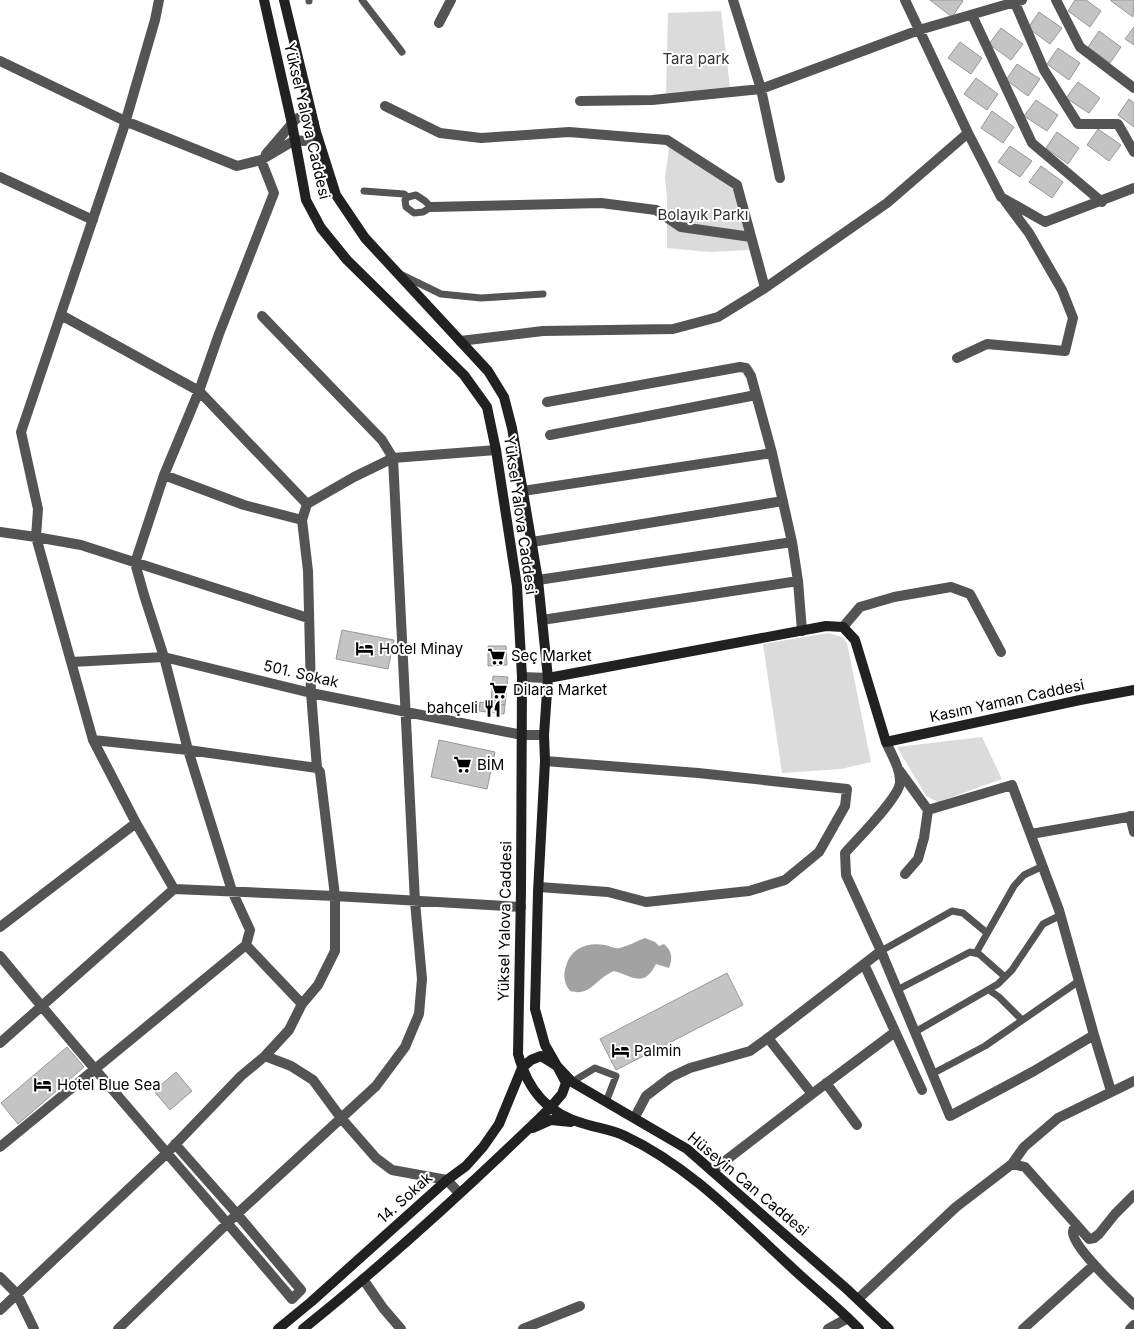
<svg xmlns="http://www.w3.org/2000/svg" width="1134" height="1329" font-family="Inter,sans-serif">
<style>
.green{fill:#dbdbdb}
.water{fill:#a2a2a2}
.building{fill:#c4c4c4;stroke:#989898}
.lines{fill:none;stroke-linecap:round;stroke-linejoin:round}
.lane{stroke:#545454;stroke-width:7}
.street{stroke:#545454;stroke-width:10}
.secondary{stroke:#212121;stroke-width:10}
.labels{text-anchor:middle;stroke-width:4;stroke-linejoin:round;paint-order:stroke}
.park-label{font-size:15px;fill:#323232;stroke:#fff}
.street-label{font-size:15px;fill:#000;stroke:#fff}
.poi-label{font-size:15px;fill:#000;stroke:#fff;text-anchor:start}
</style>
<rect width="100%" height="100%" fill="#fff"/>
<path class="green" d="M721,11L730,88L666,94L668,13Z
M669,147L734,188L749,250L710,252L667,248V198L665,178Z
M828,633L842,637L847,643L871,762L841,769L782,773L763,644Z
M982,737L1002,779L938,802L926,796L897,747Z"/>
<path class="water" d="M645,938L655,942L659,946L664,944C672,951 673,958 669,968L656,964C644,988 634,977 614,971C596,978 591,997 570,991C564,983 563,976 566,966C571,948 587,942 605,945C610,946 614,949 620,948C628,946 637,941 645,938Z"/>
<path class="building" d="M930,0H962L963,1L952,17Z
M1075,0H1086L1101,11L1090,27L1068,11Z
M1111,0H1134L1133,17L1111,1Z
M1039,12L1062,28L1050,44L1028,28Z
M1134,27V45L1125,39Z
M1001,28L1023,44L1011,60L989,44Z
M1099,31L1121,47L1110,63L1088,47Z
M960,42L982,58L971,74L948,58Z
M1058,48L1080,63L1069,80L1047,64Z
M1017,64L1040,79L1028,96L1006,80Z
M976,78L998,94L987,110L964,94Z
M1078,82L1100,98L1089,113L1066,98Z
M1129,99L1134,103V127L1118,115Z
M1036,100L1058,115L1047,131L1024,116Z
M992,111L1014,127L1003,143L981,128Z
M1098,129L1121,145L1109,161L1087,145Z
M1057,132L1079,148L1068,164L1046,148Z
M1010,146L1032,161L1020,177L998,162Z
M1041,166L1063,182L1052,198L1029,182Z
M342,630L394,640L388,669L336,659Z
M488,646H506L507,665L488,666Z
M493,676L508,677L505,705L491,703Z
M480,702L505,705L504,714L479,711Z
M439,740L495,752L487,789L431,777Z
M727,973L743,1005L616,1070L600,1039Z
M67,1047L84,1067L18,1124L1,1103Z
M176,1072L192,1091L170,1110L154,1091Z"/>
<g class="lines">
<path class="lane" d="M309,0V1
M362,0L402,52
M364,191L404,194L408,197L416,195L425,201L431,207L423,212L414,213L406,207L405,200L408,197
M400,274L441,294L481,298L543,294
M881,951L952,911L963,913L987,933
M976,953L1014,886L1024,875L1043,866
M897,990L970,952L979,954L1005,977
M989,990L999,997L1022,1020
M915,1032L998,984L1012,970L1043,924L1061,915
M932,1074L985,1046L1079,981
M572,1082L595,1068L616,1076L606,1102"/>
<path class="street" d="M159,0L155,20L123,130L21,432L38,509L36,537L93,740L136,823L174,889
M733,0L761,89L780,178
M905,0L968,133L1001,197L1045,222L1134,188
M1056,0L1080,47L1134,88
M1015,3L1044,70L1078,124H1118L1134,152
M972,15L1032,143L1102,202
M439,23L451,0
M0,61L125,121L237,166L261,160L295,140L304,141L310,140L316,132
M580,101L652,100L761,89L919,30L1022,0
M385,106L440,133L481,138L569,132L667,140L737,185L765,288
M266,154L296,119C304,114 307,118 314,123
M0,177L93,220
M431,207L601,203L656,210L681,227L751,237
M61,315L199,391L307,504
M460,341L543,331L673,329L718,317L765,288L887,203L968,133
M957,358L987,344L1065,351L1073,318L1062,290L1029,233L1005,201
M547,402L740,367L746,368L751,376L772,453L792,542L798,581L802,631
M550,435L756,395
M496,450L393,458L354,477L307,504L302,520L308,571L311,693L317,768L320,772L335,896L521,907
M164,475L244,505L302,520
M523,491L772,453
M0,532L36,537L81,545L308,618
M532,542L783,501
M538,580L792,542
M542,620L798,581
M843,627L860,607L894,597L951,587L970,594L1001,652
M72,662L164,657L311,693L522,735H544
M522,677L548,678
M93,740L188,750L317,768
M886,742C891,754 901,769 900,783C898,799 857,839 845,853L846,875L881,951L950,1116L1034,1071L1094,1035
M899,770L928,810L1012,785L1059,910L1094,1035L1111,1091
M1130,816L1134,832
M1031,834L1134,816
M905,874L918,859L924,838L928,810
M539,887L608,892L646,902L749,891L785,880L819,852L845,806L847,789L698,773L545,761
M0,927L136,823
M246,945L302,1004
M0,956C95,1072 195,1184 292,1299L301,1290L237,1214L175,1144
M864,964L922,1090
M0,1043L174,889L335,896V951L318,985L302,1004L289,1030L265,1056L241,1076L167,1153L0,1310
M265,1056L291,1066L313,1080L341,1118L376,1158L392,1170L447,1180L459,1193
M826,1083L857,1125
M812,1094L895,1032
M635,1117L646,1096L671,1077L690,1068L750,1051L772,1035L881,951
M0,1147L246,945L250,930L232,891L188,750L164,657L144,595L135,563L164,475L199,391L219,334L274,193L261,160
M1012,1164L1024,1147L1058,1118L1134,1081
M712,1171L812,1094L768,1038
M1076,1224C1075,1226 1073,1230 1073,1232C1072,1247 1122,1293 1134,1305
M0,1277L17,1294L34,1329
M363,1279L383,1308L401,1329
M858,1299L956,1207L1012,1164L1025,1167L1089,1239L1094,1238L1099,1234L1115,1214L1134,1195
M118,1329L237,1214L376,1086L405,1047L419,1014L422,979L415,902L393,458L382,440L262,316
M523,1329L580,1306
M828,1329L848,1318
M1023,1329L1094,1265
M1130,1329L1134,1325"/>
<path class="secondary" d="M264,0L292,124L306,200L321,228L347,260L464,375L487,407L496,450L517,586L522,677L521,891L518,1054C528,1091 548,1114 585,1124C598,1128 613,1130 625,1136C689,1166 738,1218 789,1265C812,1287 837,1306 859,1329
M284,0L316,132L336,195L365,238L488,371L504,397L512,428L538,580L548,678L544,735L545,761L538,892L535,1009L545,1045L557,1066L572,1082L687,1149L849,1291L889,1329
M548,678L826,626L843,627L855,640L886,742L1080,700L1134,690
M533,1128L551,1120L571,1122
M278,1329L311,1302L447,1180L466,1166L483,1147L499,1124L522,1068L531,1060L541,1056L557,1066L566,1083L562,1094L550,1108C471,1185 389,1260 303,1329"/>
</g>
<defs>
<symbol id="hotel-bare" viewBox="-9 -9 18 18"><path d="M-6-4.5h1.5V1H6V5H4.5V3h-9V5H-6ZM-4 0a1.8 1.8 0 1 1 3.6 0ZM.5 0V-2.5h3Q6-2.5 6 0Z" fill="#000" stroke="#fff" stroke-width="2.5" paint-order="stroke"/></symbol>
<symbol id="supermarket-bare" viewBox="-9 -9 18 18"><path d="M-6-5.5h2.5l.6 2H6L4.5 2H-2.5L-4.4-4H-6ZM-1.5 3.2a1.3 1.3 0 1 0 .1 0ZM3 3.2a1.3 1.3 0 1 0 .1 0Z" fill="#000" stroke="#fff" stroke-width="2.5" paint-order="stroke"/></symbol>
<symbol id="restaurant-bare" viewBox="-9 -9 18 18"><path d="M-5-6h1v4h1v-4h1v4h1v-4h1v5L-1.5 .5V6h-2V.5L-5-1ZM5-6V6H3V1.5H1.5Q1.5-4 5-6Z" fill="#000" stroke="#fff" stroke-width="2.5" paint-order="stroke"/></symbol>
</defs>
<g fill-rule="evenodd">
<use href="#hotel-bare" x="352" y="636" width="25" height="25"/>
<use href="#supermarket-bare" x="484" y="644" width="25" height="25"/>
<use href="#supermarket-bare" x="486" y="678" width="25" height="25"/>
<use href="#restaurant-bare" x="480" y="696" width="25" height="25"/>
<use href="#supermarket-bare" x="450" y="752" width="25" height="25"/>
<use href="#hotel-bare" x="608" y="1038" width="25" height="25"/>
<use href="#hotel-bare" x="30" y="1072" width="25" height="25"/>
</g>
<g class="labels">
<g class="park-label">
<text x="696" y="64">Tara park</text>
<text x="703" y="220">Bolayık Parkı</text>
</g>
<g class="street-label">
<text transform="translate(307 121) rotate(77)" y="5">Yüksel Yalova Caddesi</text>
<text transform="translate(520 515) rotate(82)" y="5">Yüksel Yalova Caddesi</text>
<text transform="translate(301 674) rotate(13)" y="5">501. Sokak</text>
<text transform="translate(1007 701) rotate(-12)" y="5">Kasım Yaman Caddesi</text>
<text transform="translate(505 921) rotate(-89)" y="5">Yüksel Yalova Caddesi</text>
<text transform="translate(748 1184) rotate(40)" y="5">Hüseyin Can Caddesi</text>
<text transform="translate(405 1198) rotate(-42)" y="5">14. Sokak</text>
</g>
<g class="poi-label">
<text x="379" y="654">Hotel Minay</text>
<text x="511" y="661">Seç Market</text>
<text x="513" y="695">Dilara Market</text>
<text x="478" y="713" text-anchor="end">bahçeli</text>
<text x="477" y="770">BİM</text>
<text x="634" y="1056">Palmin</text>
<text x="57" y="1090">Hotel Blue Sea</text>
</g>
</g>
</svg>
